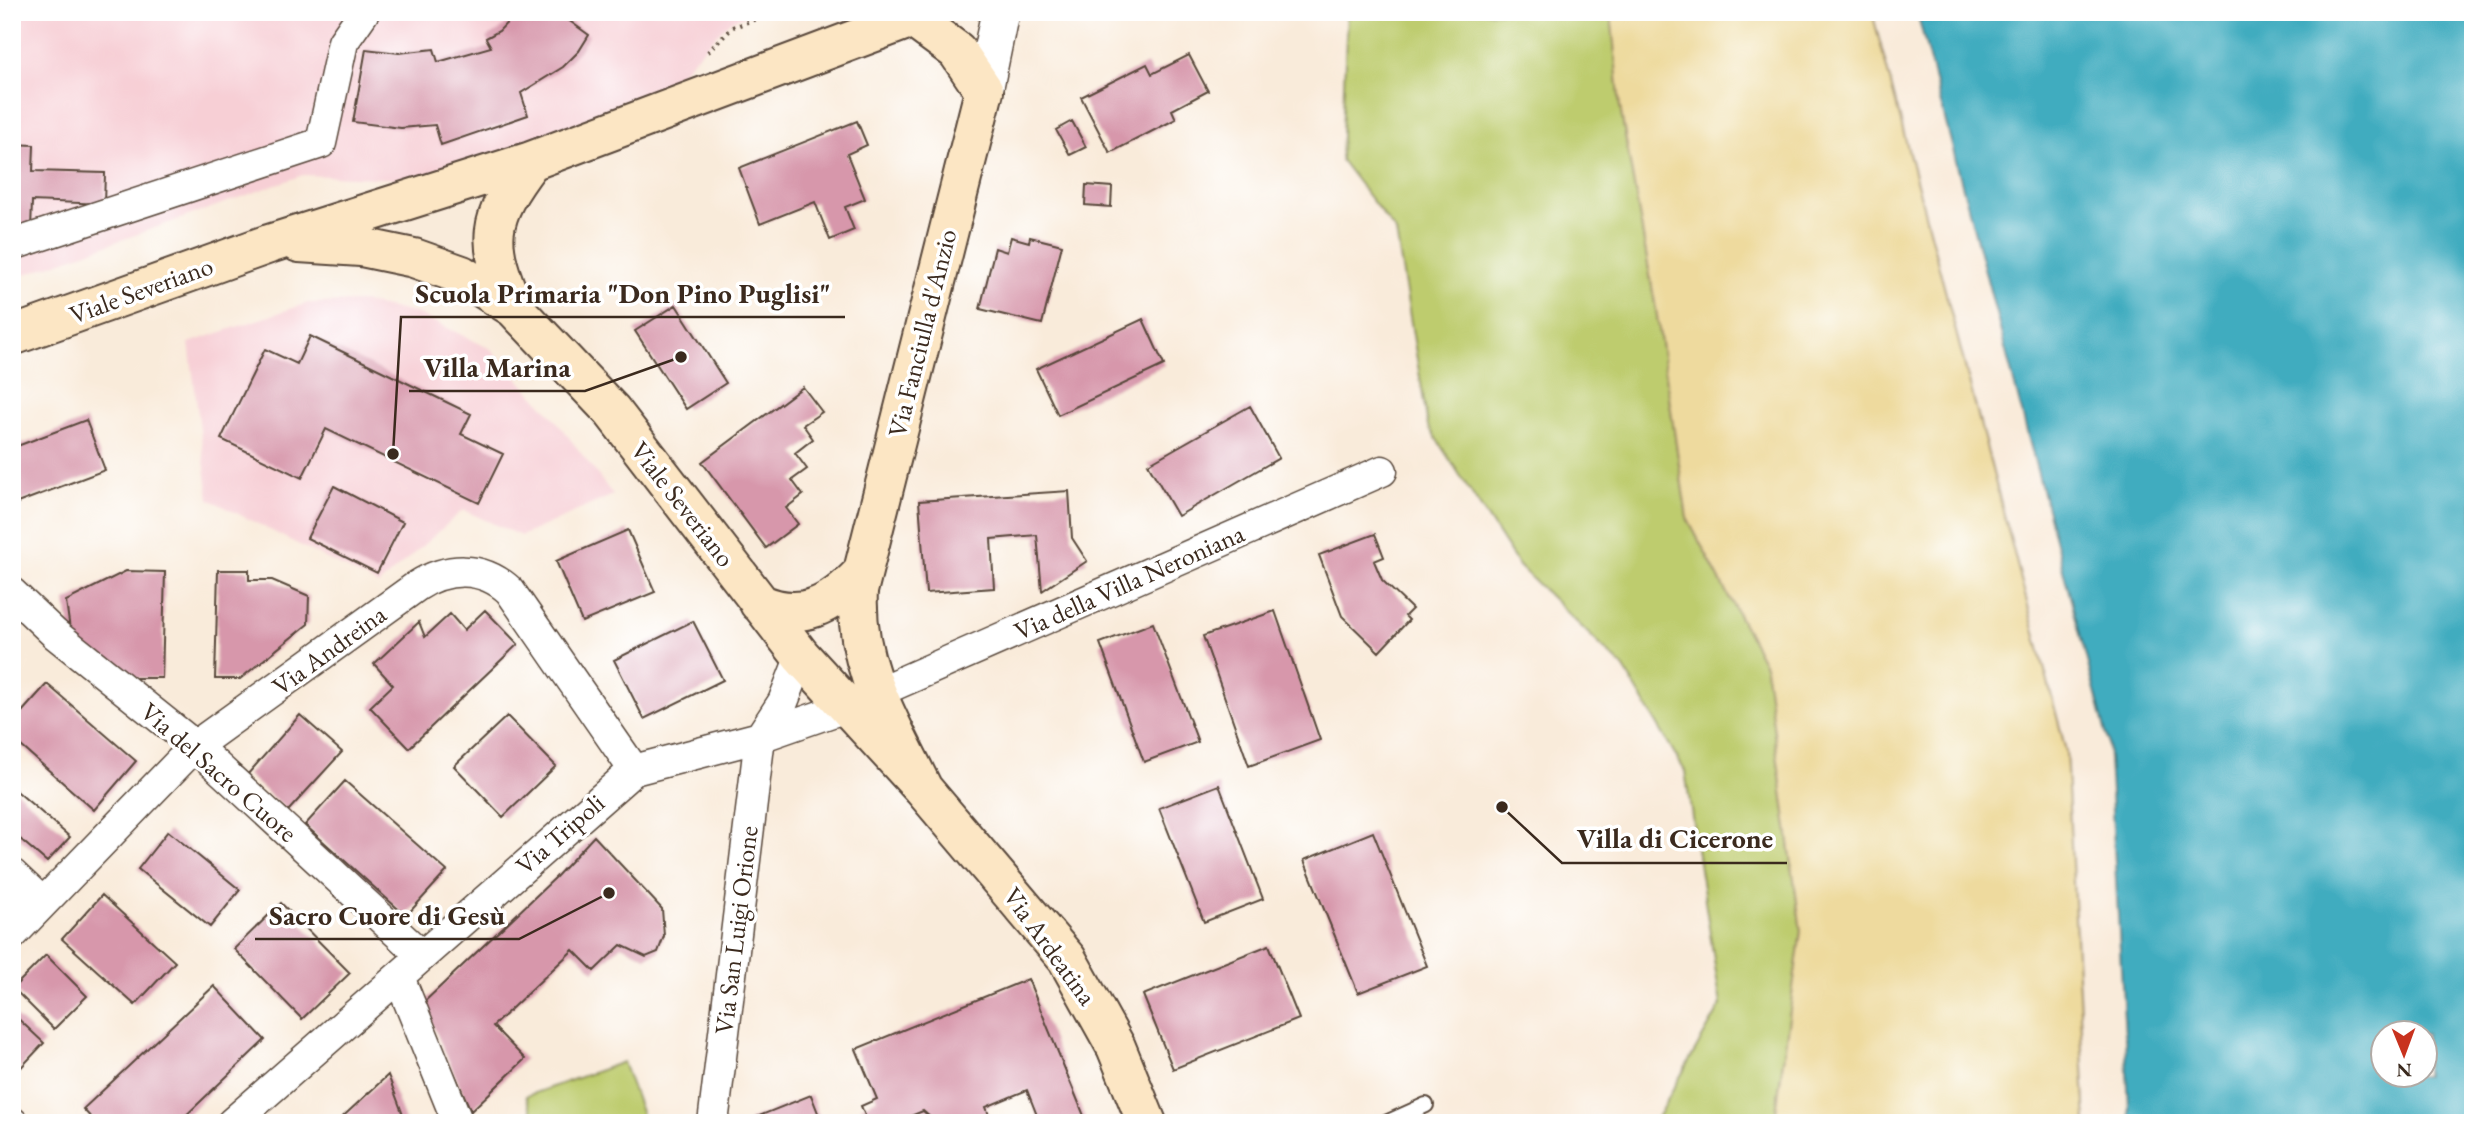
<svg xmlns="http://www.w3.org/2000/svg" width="2485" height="1135" font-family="'EB Garamond',serif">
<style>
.built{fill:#f7cfd5}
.green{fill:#becc6e;stroke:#7c7b46;stroke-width:2}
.sand{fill:#eeda9e;stroke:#94825e;stroke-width:2}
.water{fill:#41acbf;stroke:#3e6b6e;stroke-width:2;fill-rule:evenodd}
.building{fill:#d797ab}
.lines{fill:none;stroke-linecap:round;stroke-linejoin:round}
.service-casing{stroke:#58473a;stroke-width:18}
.minor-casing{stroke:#58473a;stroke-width:33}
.tertiary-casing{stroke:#58473a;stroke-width:40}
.secondary-casing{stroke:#58473a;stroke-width:42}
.path{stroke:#58473a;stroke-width:4.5;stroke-dasharray:2 5;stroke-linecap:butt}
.service{stroke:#fff;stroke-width:14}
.minor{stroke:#fff;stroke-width:30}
.tertiary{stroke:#fff;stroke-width:37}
.secondary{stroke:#fce6c4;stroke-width:38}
.labels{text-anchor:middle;stroke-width:7;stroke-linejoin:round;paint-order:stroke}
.street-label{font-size:26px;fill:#3b2a1e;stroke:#fff}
.leader{fill:none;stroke:#3b2a1e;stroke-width:2.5}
.callout-dot{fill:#3b2a1e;stroke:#fff;stroke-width:2.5}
.callout-label{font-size:28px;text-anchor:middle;font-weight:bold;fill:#3b2a1e;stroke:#fff;stroke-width:7;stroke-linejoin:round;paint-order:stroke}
</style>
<rect width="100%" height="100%" fill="#fff"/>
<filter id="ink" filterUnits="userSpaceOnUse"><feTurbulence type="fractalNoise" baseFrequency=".0143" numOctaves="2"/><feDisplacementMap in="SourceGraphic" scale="14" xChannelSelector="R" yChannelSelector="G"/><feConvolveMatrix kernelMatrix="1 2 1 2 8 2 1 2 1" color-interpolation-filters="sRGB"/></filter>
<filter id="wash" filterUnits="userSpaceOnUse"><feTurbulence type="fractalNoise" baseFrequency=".00686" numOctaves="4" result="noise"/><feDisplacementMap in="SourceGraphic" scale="28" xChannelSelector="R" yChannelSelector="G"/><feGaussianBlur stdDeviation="1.57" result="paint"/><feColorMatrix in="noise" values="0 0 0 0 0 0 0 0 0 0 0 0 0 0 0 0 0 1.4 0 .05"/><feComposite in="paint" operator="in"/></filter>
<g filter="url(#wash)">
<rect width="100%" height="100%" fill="#f9ebda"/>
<path class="built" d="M12,12H755L730,21L650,105L432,180L303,175L12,279Z
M363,302L418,314L491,349L551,414L613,495L521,536L463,510L378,585L209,499L189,343L308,303Z"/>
<path class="green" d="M1347,12H1611L1620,107L1656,309L1687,518L1765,665L1801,931L1775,1119L1768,1123H1654L1721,1005L1685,771L1624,668L1519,566L1428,426L1396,232L1341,160Z
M623,1062L645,1123H536L526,1096Z"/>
<path class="sand" d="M1611,12H1872L2066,751L2086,1123H1768L1775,1119L1801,931L1765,665L1687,518L1656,309L1620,107Z"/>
<path class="water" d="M1917,12H2473V1123H2130L2108,741ZM2384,1034H2426V1076H2384Z"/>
<g id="blocks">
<path class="building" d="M517,12H557L589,35L579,51L563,67L521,93L528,115L441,145L435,125L401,128L353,122L366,49L399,53L434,49L438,62L491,47L486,38L499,31Z
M1189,55L1208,91L1172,110L1176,119L1110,153L1081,97L1147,64L1152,74Z
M857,121L867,145L847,154L865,199L845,207L854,230L830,240L815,202L760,224L739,168Z
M1072,121L1086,147L1070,155L1056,130Z
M12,144L34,145L33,171L105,173L104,204L32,201L31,229H12Z
M1086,185L1112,187L1111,207L1085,205Z
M1011,237L1029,242L1030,237L1062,245L1042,324L980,309L995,248L1007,252Z
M676,305L726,383L686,409L635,331Z
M1143,319L1164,365L1058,415L1036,369Z
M310,336L471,414L461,434L503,454L479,503L326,429L302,478L221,439L265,349L297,364Z
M803,387L822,412L803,425L813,439L795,453L807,469L792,480L803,495L786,508L798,524L766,548L702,462Z
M1250,406L1279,458L1178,516L1148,464Z
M86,420L105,470L12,505V448Z
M334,486L403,522L377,573L307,538Z
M1069,491L1072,538L1087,561L1042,591L1037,535L991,539L994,588L926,593L919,501Z
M628,530L655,592L582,622L556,561Z
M1375,534L1384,557L1374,561L1382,580L1412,609L1405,616L1409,620L1379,652L1342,616L1319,555Z
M218,570H249V580H272L309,596L308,624L240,679H215Z
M126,571L165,572L162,678H129L71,637L66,601Z
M485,610L518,644L409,748L370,707L393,685L374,664L419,622L425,637L450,614L464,630Z
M1275,611L1320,740L1249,766L1203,636Z
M693,621L723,680L644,719L614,660Z
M1153,623L1198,742L1144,762L1100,643Z
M47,684L136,761L94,810L12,738V723Z
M300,715L342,752L288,811L247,775Z
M507,716L556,766L503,817L454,766Z
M345,781L447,871L406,916L305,825Z
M1219,785L1263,899L1204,922L1159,808Z
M12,787L70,837L47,862L12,832Z
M168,831L240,890L210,927L138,869Z
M1373,832L1427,966L1358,993L1304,860Z
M594,836L662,909L664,936L658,952L646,957L621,945L594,971L573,950L493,1026L525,1059L471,1111L423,1003L556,877Z
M102,895L175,962L135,1005L62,939Z
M281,903L350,973L302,1019L234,949Z
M1269,945L1299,1019L1173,1069L1143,995Z
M46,955L87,996L54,1029L13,988Z
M1028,979L1087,1123H1040L1027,1090L986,1107L992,1123L931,1118L923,1111L894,1123H868L861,1106L877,1099L856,1049Z
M214,986L265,1040L178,1123H96L83,1109Z
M12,1013L44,1043L12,1077Z
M388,1075L406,1123H336Z
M811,1095L822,1123H750L749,1120Z"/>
</g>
</g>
<g filter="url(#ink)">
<use href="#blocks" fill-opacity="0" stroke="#58473a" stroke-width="2"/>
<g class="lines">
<defs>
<path id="service" d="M1386,1123L1426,1105"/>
<path id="minor" d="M12,245L321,143L343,42L364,12
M12,593L55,634L195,746L421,955
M876,693L1382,471
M12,874L43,903
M12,935L195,746L417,586C447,567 482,565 510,591L634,770
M399,977L458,1123
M12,1122L13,1123
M232,1123L634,770L760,737L846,707
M713,1123L760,737L783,702L801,656"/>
<path id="tertiary" d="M984,91L1000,12"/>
<path id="secondary" d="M299,243L361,247L414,258L462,275L514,308L612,411L801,656L923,789L1067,959L1116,1047L1147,1123
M514,308C485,241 486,220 531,161
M12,336L269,244L531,161L912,18L957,51L984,91L858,591C854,666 891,723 923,789
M759,603C801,622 830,606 860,575"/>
</defs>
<use href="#service" class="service-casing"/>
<use href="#minor" class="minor-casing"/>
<use href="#tertiary" class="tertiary-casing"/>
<use href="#secondary" class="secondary-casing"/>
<path class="path" d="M708,52L733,27L775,12"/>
<use href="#service" class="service"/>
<use href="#minor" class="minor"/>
<use href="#tertiary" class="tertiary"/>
<use href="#secondary" class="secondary"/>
</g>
</g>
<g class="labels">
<g class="street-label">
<text transform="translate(141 290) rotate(-20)" y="9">Viale Severiano</text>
<text transform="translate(922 333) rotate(-76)" y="9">Via Fanciulla d'Anzio</text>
<text transform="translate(683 504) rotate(52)" y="9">Viale Severiano</text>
<text transform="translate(1129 582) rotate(-24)" y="9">Via della Villa Neroniana</text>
<text transform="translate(329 650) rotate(-36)" y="9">Via Andreina</text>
<text transform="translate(219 772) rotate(41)" y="9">Via del Sacro Cuore</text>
<text transform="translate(560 834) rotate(-41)" y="9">Via Tripoli</text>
<text transform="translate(736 930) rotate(-83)" y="9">Via San Luigi Orione</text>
<text transform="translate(1050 946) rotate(54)" y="9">Via Ardeatina</text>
</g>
</g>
<path class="leader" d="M393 454L401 317H845M681 357L585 391H409M1502 807L1562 863H1787M609 893L519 939H255"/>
<g class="callout-dot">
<circle cx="393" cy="454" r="7"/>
<circle cx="681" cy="357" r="7"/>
<circle cx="1502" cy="807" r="7"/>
<circle cx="609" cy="893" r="7"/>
</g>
<g class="callout-label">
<text x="623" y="303">Scuola Primaria "Don Pino Puglisi"</text>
<text x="497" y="377">Villa Marina</text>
<text x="1675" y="848">Villa di Cicerone</text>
<text x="387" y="925">Sacro Cuore di Gesù</text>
</g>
<rect width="2485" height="1135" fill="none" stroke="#fff" stroke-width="42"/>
<g transform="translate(2404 1054) rotate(179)"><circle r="33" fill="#ffffff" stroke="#b1aaa5" stroke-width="2"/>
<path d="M0-5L12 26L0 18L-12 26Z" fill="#c8321e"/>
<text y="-10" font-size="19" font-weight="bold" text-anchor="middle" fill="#3b2a1e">N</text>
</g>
</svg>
